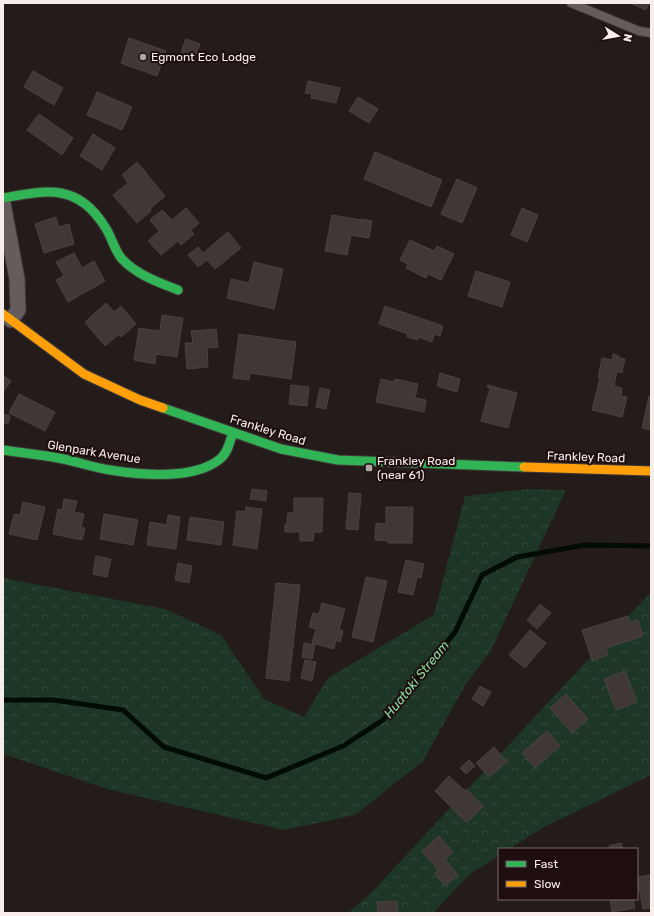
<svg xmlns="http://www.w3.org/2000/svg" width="654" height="916" font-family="Rubik,sans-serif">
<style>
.forest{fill:url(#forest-crowns)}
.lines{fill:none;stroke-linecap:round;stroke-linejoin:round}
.stream{stroke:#030c03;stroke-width:5}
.building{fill:#403837;stroke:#4a4242}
.lane-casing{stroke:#403938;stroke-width:10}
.street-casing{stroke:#403938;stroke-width:17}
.fast-casing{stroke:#403938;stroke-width:11}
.slow-casing{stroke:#403938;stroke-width:11}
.lane{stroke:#645d5c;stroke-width:8}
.street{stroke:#645d5c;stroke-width:15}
.fast{stroke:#30b455;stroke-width:9}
.slow{stroke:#ff9f0a;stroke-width:9}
.poi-dot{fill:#aea4a3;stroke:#1e0f0e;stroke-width:1.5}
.labels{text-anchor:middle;stroke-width:4;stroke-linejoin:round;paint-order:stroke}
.poi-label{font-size:12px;fill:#f9edec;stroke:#1e0f0e;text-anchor:start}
.street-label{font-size:12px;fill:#f9edec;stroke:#1e0f0e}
.water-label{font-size:13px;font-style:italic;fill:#89daa3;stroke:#1e0f0e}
</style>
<defs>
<pattern id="forest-crowns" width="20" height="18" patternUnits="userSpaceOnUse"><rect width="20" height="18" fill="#1d3625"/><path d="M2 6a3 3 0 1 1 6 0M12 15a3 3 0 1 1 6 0" fill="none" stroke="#334a3a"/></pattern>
</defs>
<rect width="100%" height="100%" fill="#241c1b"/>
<path class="forest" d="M529,489L566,490L491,650L464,687L423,761L355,815L284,830L107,789L3,754V578L165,609L221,635L264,699L304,717L328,678L434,615L465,496Z
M651,592V775L544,827L509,849H499V855L469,875L433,913H348L371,893Z"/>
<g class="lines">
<path class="stream" d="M3,700H54L123,710L164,747L266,778L343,746L383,720L455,632L482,575L517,557L585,545L651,546"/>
</g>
<path class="building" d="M630,3H649L646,10Z
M129,38L166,51L157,76L121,63Z
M186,39L200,44L195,57L181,52Z
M33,71L63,88L54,105L24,87Z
M308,81L340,88L336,103L311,98L312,94L305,93Z
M97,92L132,107L122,130L87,115Z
M358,97L378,109L369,123L349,111Z
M39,114L73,138L62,155L27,130Z
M93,134L115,148L102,170L80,156Z
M375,152L442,180L431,207L364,179Z
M137,162L165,196L150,209L151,211L137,223L113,195L128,183L122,175Z
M457,179L477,188L462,223L441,214Z
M186,208L199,223L191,230L194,234L181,245L178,241L161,255L148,241L159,231L150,220L162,210L172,220Z
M522,208L538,215L527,242L511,235Z
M332,215L361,220V219L372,221L369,238L351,235L347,255L325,251Z
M56,217L59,227L69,224L74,244L44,253L35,224Z
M228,232L241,248L215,269L207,260L198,267L188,255L198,247L203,253Z
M410,240L434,251L437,246L454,254L441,280L428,274L426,278L406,268L408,264L400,260Z
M74,253L82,268L94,261L105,281L68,302L56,280L64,276L56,262Z
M254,262L283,269L274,309L227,298L231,279L249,283Z
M476,271L510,282L502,307L468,296Z
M106,303L114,312L121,306L136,324L121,337L119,334L105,346L85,322Z
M385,306L443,326L440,336L434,334L432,342L419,337L418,340L407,337L408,334L379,324Z
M162,315L183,318L177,357L156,354L155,364L134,360L139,328L160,331Z
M216,329L218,347L207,348L208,367L187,369L185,343H193L191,331Z
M239,334L296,342L291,379L250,373L249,380L233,378Z
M613,354L619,356V358L625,359L622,373L617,371L614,386L622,388L621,396L627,397L622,417L592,410L600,378H598L602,358L612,360Z
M440,373L460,379L457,392L437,386Z
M3,375L11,381L3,392Z
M381,379L394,382L395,379L418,384L415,398L426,400L424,412L376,402Z
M291,385L309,387L307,406L289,404Z
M488,385L517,393L508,428L481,421L490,388L487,387Z
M320,388L330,390L326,409L316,407Z
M19,394L55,412L45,431L9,413Z
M649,396H651V430L642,428Z
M3,414L10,416L8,424L3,423Z
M252,489L267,491L266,501L250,499Z
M349,493L361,494L358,530L346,529Z
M294,498H323L322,532H314L313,541H300V532H285V524H287L288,513H294Z
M64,499L77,501L74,512L84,514L81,527L85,528L82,540L53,534L58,509L62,510Z
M23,502L45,507L37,540L9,534L14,514L20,515Z
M246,507L262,509L257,549L233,545L237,511L245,512Z
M386,507H413L412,543H388V541L375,540L376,523L386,524Z
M104,514L138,520L133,545L100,539Z
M168,515L180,517L176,549L147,545L150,522L167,525Z
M190,517L224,522L221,545L187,540Z
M96,556L111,559L107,577L93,574Z
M406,560L424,564L421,578L417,577L413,595L398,592Z
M178,563L192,566L189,583L175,580Z
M366,577L387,581L373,642L352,637Z
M276,583L300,585L289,681L266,678Z
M322,603L345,609L339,629L343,631L340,642L336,640L334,649L312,643L316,629L309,627L313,613L319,614Z
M540,604L551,613L537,629L527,620Z
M628,616L630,623L638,620L643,636L606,648L608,655L592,660L582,630Z
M530,630L546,643L525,668L509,655Z
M304,643L315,645L312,659L302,657Z
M305,660L316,662L312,681L301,678Z
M625,671L637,702L616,710L604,679Z
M480,686L491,692L483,706L472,699Z
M566,694L588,719L572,733L550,708Z
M547,731L560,746L535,768L522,753Z
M494,747L507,762L489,777L476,763Z
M469,760L475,766L466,774L460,768Z
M449,776L465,791L466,789L483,806L467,823L435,791Z
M439,836L453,852L445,859L458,875L445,886L435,874L438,870L422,851Z
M621,843L623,849H610L609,846Z
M651,875V908L643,909L637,877Z
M610,899H633L635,908L612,912Z
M397,901L398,913H378L377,902Z"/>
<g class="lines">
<defs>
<path id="lane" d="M571,3L639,31L651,33"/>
<path id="street" d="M3,203L17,279L18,310L11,320"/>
<path id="fast" d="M3,198C47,190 78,183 105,227C112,237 114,250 122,259C137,275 158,282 178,290
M163,408L281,449L338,460L524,467
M3,450C23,453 43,455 63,459C79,462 94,468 110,470C141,475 194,480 220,459C228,453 230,441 233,432"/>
<path id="slow" d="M3,314L84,374L140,400L163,408
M524,467L651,471"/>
</defs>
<use href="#lane" class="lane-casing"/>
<use href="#street" class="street-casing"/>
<use href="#fast" class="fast-casing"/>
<use href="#slow" class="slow-casing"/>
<use href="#lane" class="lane"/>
<use href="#street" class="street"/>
<use href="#fast" class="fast"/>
<use href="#slow" class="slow"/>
</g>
<g class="poi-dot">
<circle cx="143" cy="57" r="4"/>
<rect x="365" y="464" width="8" height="8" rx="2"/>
</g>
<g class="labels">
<g class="poi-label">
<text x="151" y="61">Egmont Eco Lodge</text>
<text x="377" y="465">Frankley Road<tspan x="377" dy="14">(near 61)</tspan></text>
</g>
<g class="street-label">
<text transform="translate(268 430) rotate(17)" y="4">Frankley Road</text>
<text transform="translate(94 452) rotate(9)" y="4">Glenpark Avenue</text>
<text transform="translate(586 457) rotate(2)" y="4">Frankley Road</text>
</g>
<g class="water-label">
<text transform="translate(416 679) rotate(-51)" y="5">Huatoki Stream</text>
</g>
</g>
<rect width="654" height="916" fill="none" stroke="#f9edec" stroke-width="8"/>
<rect x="498" y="848" width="140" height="52" fill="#1e0f0e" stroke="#766867"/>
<rect x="506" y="861" width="20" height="6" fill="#30b455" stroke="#766867"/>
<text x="534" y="868" font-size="12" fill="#f9edec">Fast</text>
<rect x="506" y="881" width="20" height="6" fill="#ff9f0a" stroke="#766867"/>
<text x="534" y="888" font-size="12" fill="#f9edec">Slow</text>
<g transform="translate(618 36) rotate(101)" stroke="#1e0f0e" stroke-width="3" paint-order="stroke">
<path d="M0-3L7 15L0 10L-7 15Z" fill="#f9edec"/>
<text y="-6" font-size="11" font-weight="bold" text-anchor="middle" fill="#f9edec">N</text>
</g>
</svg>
